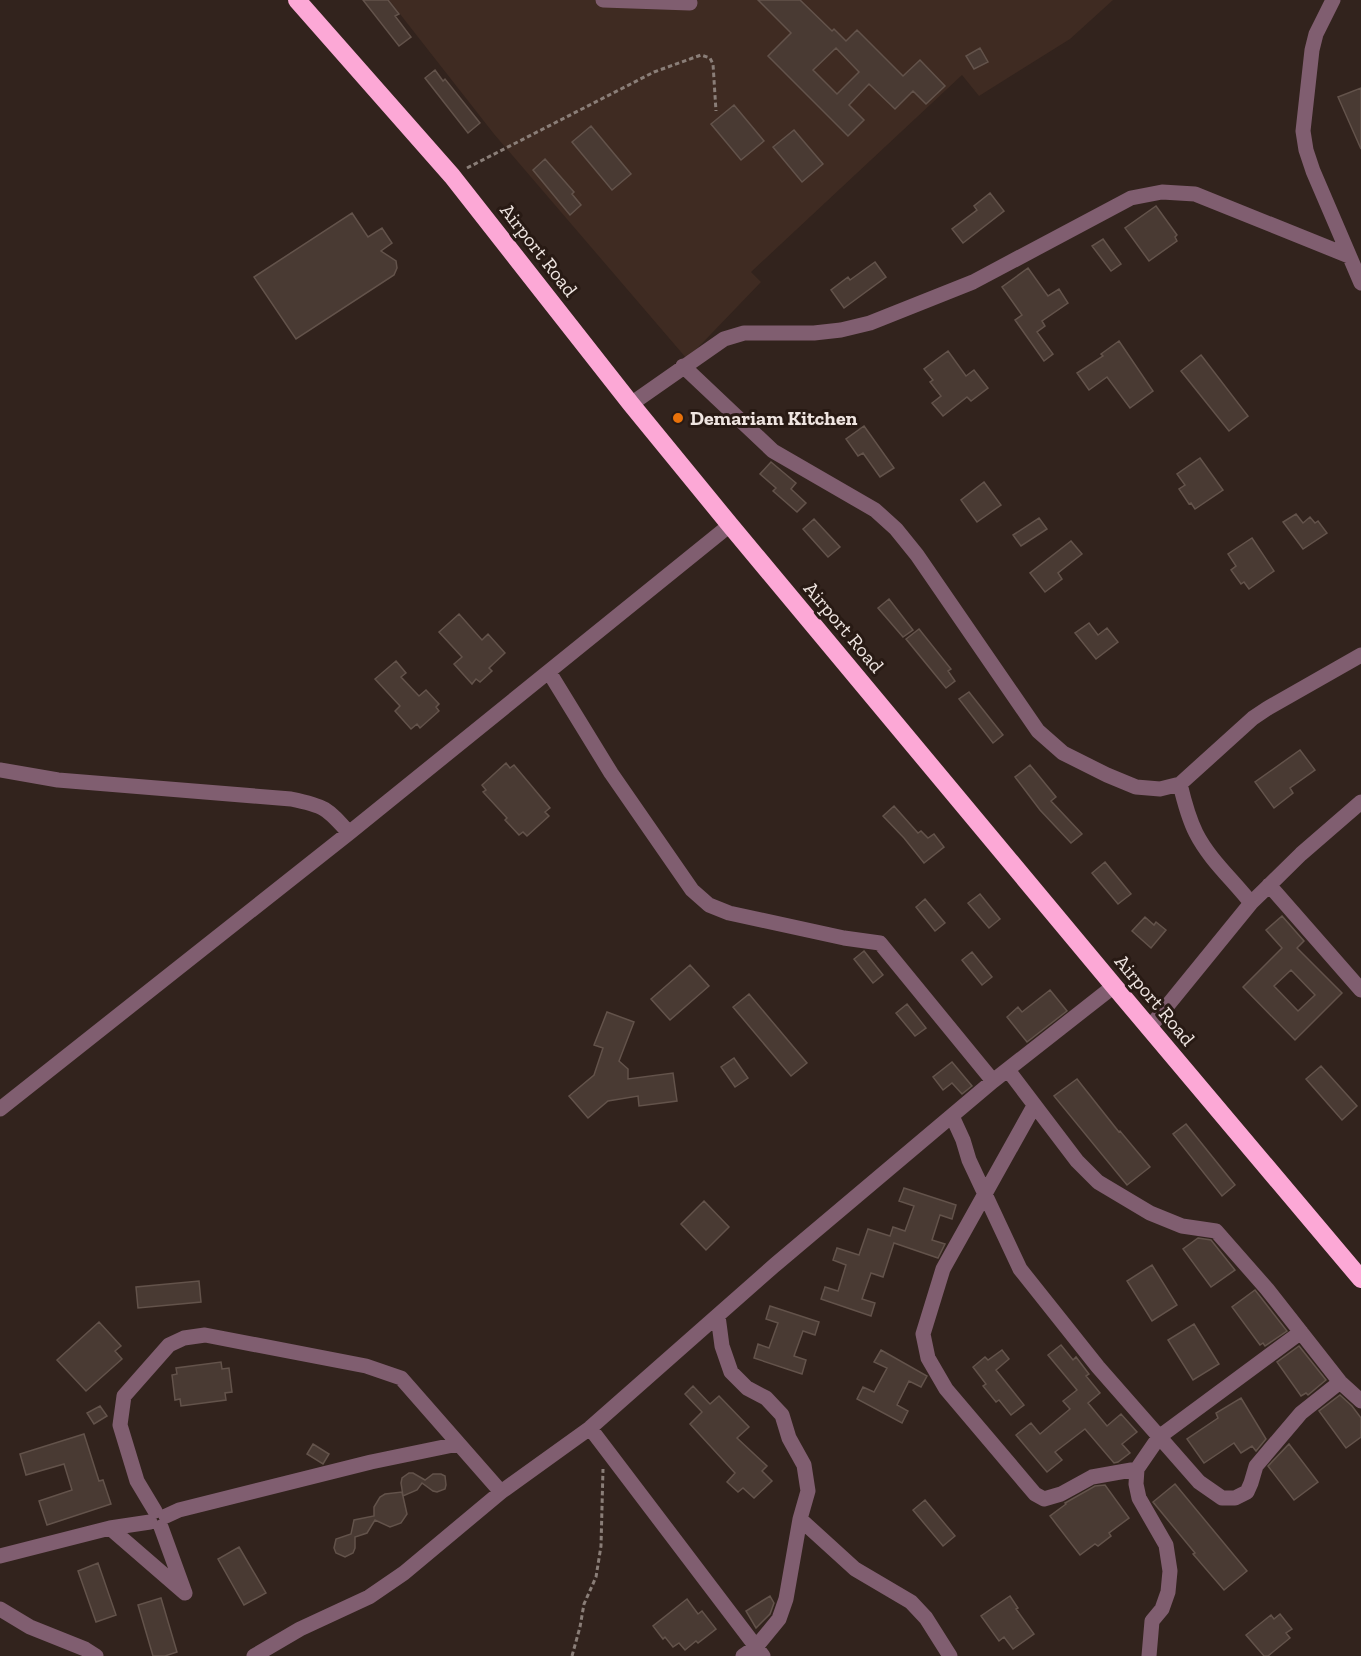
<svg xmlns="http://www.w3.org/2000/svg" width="1361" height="1656" font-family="'Zilla Slab',serif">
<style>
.built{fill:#3f2b22}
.building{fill:#493a33;stroke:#63534b;stroke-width:1.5;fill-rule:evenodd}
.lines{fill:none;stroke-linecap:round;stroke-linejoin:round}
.path{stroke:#8a7e78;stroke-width:3;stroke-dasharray:4.5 3;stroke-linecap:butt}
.minor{stroke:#805e70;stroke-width:15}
.highway{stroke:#fca8d6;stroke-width:18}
.food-dot{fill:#e8710a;stroke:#281a14;stroke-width:2}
.labels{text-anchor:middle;stroke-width:6;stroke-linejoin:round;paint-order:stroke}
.street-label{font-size:20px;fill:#efe5e1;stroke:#281a14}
.poi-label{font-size:20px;font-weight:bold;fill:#efe5e1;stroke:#281a14;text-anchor:start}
</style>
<rect width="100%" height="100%" fill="#32231d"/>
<path class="built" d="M389,0H1113L1070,39L979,96L962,75L751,272L761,282L687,359L494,134Z"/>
<path class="building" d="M363,0H388L399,14L395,16L411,37L399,46Z
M758,0H800L832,31L834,29L846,41L857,30L903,76L920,60L945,86L926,104L913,91L895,109L869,84L849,105L864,120L848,136L768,56L791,33ZM836,48L859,72L837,94L813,70Z
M980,48L988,62L974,69L966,56Z
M435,70L443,81L445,79L480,123L468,133L425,78Z
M1361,88V149L1338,97Z
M734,105L764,141L741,160L711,124Z
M591,126L631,174L612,190L572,142Z
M794,130L823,164L802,182L773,147Z
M545,159L574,192L572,194L581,205L570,215L533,170Z
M990,193L1004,211L963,243L952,229L977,210L974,206Z
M1156,206L1177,235L1175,237L1177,241L1149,261L1125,228Z
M352,213L368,237L382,228L392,243L381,251L396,261L397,268L394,275L296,339L254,277Z
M1103,239L1121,264L1111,271L1092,246Z
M875,262L886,277L844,308L831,290L848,277L850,280Z
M1028,268L1048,296L1059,289L1068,303L1042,321L1045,326L1037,332L1053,354L1044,361L1015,320L1022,315L1002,287Z
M1119,341L1153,391L1130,408L1107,377L1089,390L1077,373L1103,356L1101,354Z
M948,351L966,376L974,370L988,388L971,401L967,397L943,416L932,403L941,396L930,382L933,380L924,369Z
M1201,355L1248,416L1229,431L1181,371Z
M864,426L894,468L880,477L863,453L858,456L846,439Z
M1200,458L1223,490L1195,509L1191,503L1189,504L1179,489L1185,485L1177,474Z
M771,462L796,483L791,489L806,503L797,512L773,491L776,488L760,474Z
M984,482L1001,505L977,522L961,500Z
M1296,514L1303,523L1310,517L1315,523L1318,521L1327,533L1303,549L1283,522Z
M1039,518L1047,529L1021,546L1013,535Z
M814,519L840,547L828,557L803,529Z
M1252,538L1274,571L1249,589L1244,582L1241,584L1231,570L1236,566L1228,554Z
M1071,541L1082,554L1058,573L1062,579L1045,592L1030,573Z
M889,599L913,630L903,637L878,608Z
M459,614L482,640L488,634L505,653L489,668L492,671L480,682L476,679L472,684L454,664L462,657L439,632Z
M1089,623L1098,635L1107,628L1118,642L1096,659L1075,633Z
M919,629L951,669L948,671L955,681L946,688L906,639Z
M396,661L406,673L401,677L419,696L426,690L439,704L436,707L439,711L420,728L417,724L411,729L395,711L400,706L375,679Z
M969,692L1003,735L993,743L959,699Z
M1300,750L1315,770L1290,788L1293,793L1274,808L1255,782Z
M506,763L510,768L514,765L550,808L545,812L549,816L527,836L523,832L519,835L505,820L507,818L483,792L486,790L482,785Z
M1030,765L1056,797L1051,801L1082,834L1071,843L1040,810L1015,777Z
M894,806L918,833L921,831L928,838L934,834L944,847L924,863L904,838L883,816Z
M1105,862L1131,894L1118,904L1092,873Z
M980,894L1000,919L989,928L968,903Z
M925,899L945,923L935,931L916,907Z
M1282,916L1304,941L1297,948L1342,993L1295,1040L1243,987L1282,948L1266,930ZM1291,970L1315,995L1298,1011L1274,986Z
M1145,917L1154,925L1156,922L1166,930L1151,948L1132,931Z
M864,951L883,975L873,983L854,959Z
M972,952L992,977L982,985L962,960Z
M690,965L709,986L670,1020L651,999Z
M1050,990L1067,1011L1027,1042L1007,1017L1018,1007L1022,1012Z
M749,994L807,1063L791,1076L733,1007Z
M907,1004L926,1028L915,1036L896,1013Z
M607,1012L634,1022L619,1061L628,1069V1079L673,1073L677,1101L639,1106L638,1096L608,1101L588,1118L569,1096L594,1075L603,1048L594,1045Z
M734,1058L748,1078L735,1087L721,1067Z
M952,1062L972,1086L962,1094L952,1083L943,1090L933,1077Z
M1321,1066L1357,1106L1342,1120L1306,1079Z
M1077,1079L1119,1132L1120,1131L1150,1167L1127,1185L1054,1096Z
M1186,1124L1235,1185L1222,1196L1173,1134Z
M904,1188L956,1205L952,1219L940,1215L932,1240L945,1244L938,1258L894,1243L883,1277L871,1273L862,1299L875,1303L871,1316L821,1299L825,1287L838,1291L846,1265L833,1260L837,1248L859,1255L868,1229L890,1236L893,1227L905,1231L914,1206L899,1201Z
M704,1201L729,1227L706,1250L681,1224Z
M1198,1238L1211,1240L1235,1270L1211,1287L1183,1249Z
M1152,1265L1177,1305L1152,1321L1127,1281Z
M199,1281L201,1302L138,1308L136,1287Z
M1255,1290L1287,1331L1265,1346L1263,1343L1260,1345L1232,1307Z
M770,1306L819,1322L815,1335L803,1331L794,1356L806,1360L802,1374L754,1358L758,1344L769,1348L778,1323L766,1319Z
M99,1322L121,1346L115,1351L122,1359L86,1391L57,1360Z
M1194,1324L1219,1364L1193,1380L1168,1340Z
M1061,1345L1073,1360L1076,1357L1089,1374L1086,1376L1100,1393L1088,1403L1107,1426L1121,1414L1137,1432L1122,1444L1130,1453L1118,1462L1114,1463L1085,1429L1055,1452L1062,1460L1047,1472L1016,1435L1031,1423L1040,1434L1070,1409L1063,1401L1077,1390L1048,1355Z
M1299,1346L1326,1380L1308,1395L1306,1393L1301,1396L1277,1362Z
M881,1350L927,1376L921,1387L909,1381L897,1405L908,1411L902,1423L857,1399L863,1387L874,1392L887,1368L874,1362Z
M1002,1350L1009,1359L996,1370L1024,1405L1011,1415L999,1400L996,1402L983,1386L986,1384L973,1367L985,1357L988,1360Z
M221,1362L222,1369L229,1368L232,1392L225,1393L226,1400L181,1406L180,1399L175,1400L172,1375L177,1374L176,1368Z
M693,1386L710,1404L719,1396L749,1427L737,1438L767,1466L762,1471L772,1481L754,1498L743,1488L738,1492L727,1482L735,1473L690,1424L702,1412L685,1394Z
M1340,1395L1352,1406L1361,1418V1437L1346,1448L1319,1411Z
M1241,1398L1266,1439L1256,1451L1252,1446L1241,1453L1234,1443L1204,1463L1187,1439L1218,1418L1216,1413Z
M100,1406L107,1416L94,1424L87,1413Z
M84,1434L99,1481L103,1480L111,1504L47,1525L39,1501L72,1490L64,1464L26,1475L20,1454Z
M313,1444L329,1454L323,1464L307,1454Z
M1289,1444L1318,1482L1294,1500L1268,1466Z
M409,1473H413L425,1480L433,1474H441L445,1476L446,1485L445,1489L437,1492L433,1491L422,1483L417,1490L403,1496L401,1483L402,1478Z
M1175,1484L1247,1571L1224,1590L1193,1554L1195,1553L1153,1502Z
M1105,1485L1129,1518L1109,1533L1111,1536L1098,1546L1095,1544L1080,1555L1050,1516L1066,1504L1065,1503L1095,1486Z
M402,1492L407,1514L401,1523L390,1527L375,1520L367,1533L355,1537V1548L353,1553L345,1557L336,1553L334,1548L336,1539L351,1534L354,1520L374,1516V1507L380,1497L385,1494Z
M925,1500L955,1536L943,1546L913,1510Z
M239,1547L266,1593L244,1605L218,1559Z
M98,1563L116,1615L96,1622L78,1571Z
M770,1596L774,1603L770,1614L756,1628L746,1611Z
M1010,1596L1018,1608L1016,1609L1034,1634L1013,1649L1004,1637L999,1641L981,1616Z
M161,1598L177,1652L165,1656H153L138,1605Z
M687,1599L698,1614L702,1611L716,1629L698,1643L696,1641L685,1650L679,1643L673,1647L665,1637L663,1639L653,1626Z
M1280,1614L1292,1629L1286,1633L1290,1638L1268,1656H1264L1246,1635L1271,1615L1274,1619Z"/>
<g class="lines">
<path class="path" d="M467,168L654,72L701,55L710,58L713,64L716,111
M572,1656L580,1627L584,1604L596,1577L601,1546L603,1469"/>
<path class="minor" d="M603,0L690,3
M1333,0L1316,34L1312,50L1303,131L1306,150L1313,171L1361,283
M683,366L773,451L875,510L896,529L917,555L1038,731L1063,753L1107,775L1136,787L1160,789L1180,784L1253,718L1268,708L1361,655
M631,404L724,339L744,333H814L841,330L870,323L973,282L1131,198L1162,192L1195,194L1349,256
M549,672L611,773L692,890L709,905L729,913L844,938L880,943L993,1081
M0,770L58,780L291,799C325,806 327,808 349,833
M1180,784C1184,801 1188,817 1196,833C1209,859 1233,880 1251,903
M1269,885L1361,990
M1150,1027L1251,903L1301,854L1361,802
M1008,1070L1077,1161L1098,1182L1150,1213L1182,1226L1216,1231L1267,1289L1340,1382L1361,1401
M1034,1106L943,1269L923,1334L928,1358L946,1389L1035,1494L1044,1499L1061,1494L1092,1477L1137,1469
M0,1109L349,833L730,525
M952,1116L963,1140L969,1160L1020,1269L1098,1367L1199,1482L1222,1498H1235L1247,1492L1251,1483L1256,1466L1301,1413L1340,1382
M718,1316L722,1346L731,1372L747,1388L766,1398L782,1415L789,1438L804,1465L808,1491L800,1519L786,1599L779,1619L756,1647L743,1656
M590,1428L763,1656
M155,1511L137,1481L120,1425L124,1396L169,1345L184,1338L205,1335L366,1366L401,1378L501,1492
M166,1516L179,1510L371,1462L458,1444
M800,1519L855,1569L911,1602L926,1618L950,1656
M110,1528L185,1593L161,1527
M0,1556L110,1528L150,1522
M0,1609L30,1627L85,1649L96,1656
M254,1656L300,1629L369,1597L404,1573L501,1492L590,1428L776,1264L993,1081L1114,986
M1149,1656L1152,1621L1162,1609L1168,1592L1170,1571L1166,1545L1139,1498L1136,1484L1137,1469L1159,1437L1301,1332"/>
<path class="highway" d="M297,0L452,176L631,404L730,525L1114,986L1361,1279"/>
</g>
<circle class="food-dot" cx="678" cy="418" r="6"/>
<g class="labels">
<g class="street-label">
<text transform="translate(539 250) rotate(52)" y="7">Airport Road</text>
<text transform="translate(844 627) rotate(50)" y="7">Airport Road</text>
<text transform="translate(1155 1000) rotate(50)" y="7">Airport Road</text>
</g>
<g class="poi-label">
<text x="690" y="425">Demariam Kitchen</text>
</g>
</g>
</svg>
